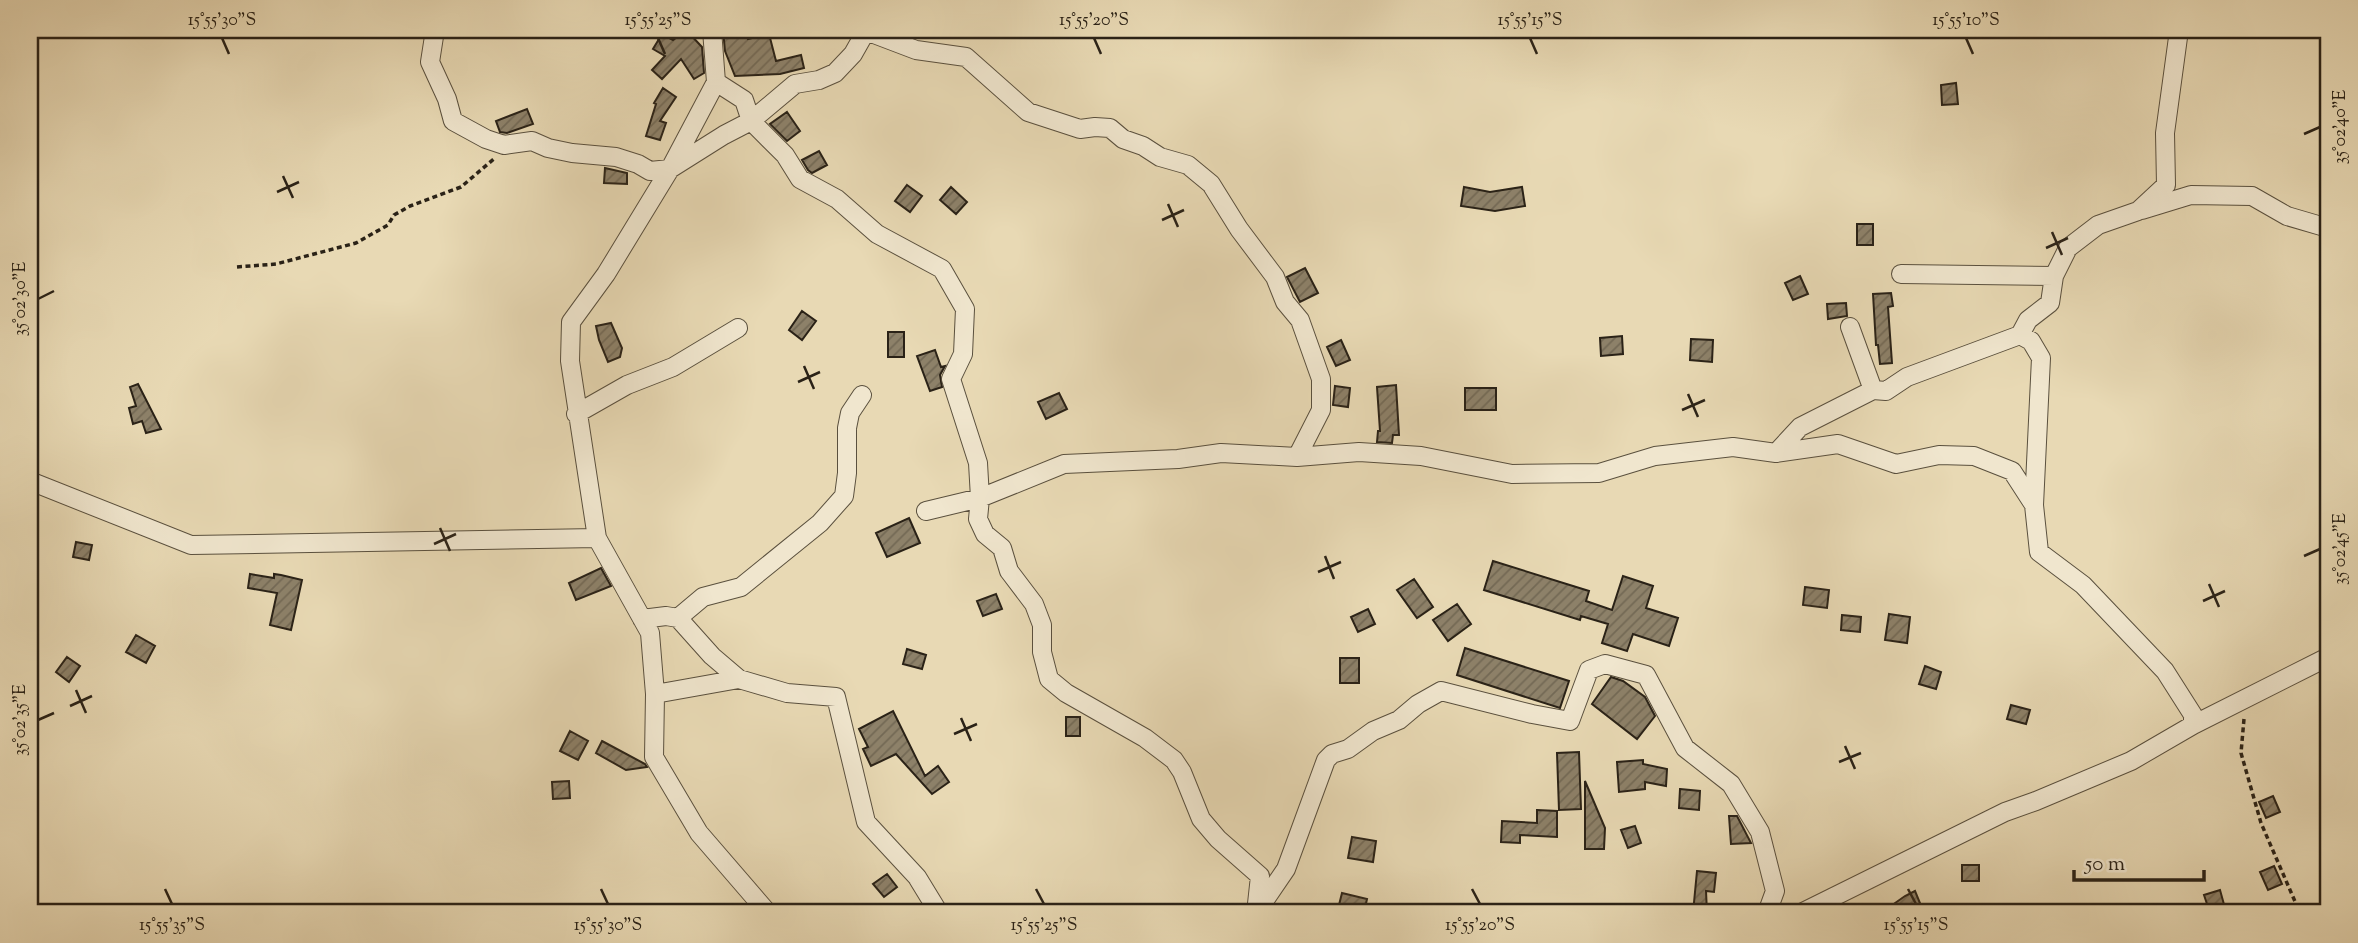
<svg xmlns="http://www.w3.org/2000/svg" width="2358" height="943" font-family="'Sorts Mill Goudy',serif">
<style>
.building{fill:url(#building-hatch);stroke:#2a2217;stroke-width:2}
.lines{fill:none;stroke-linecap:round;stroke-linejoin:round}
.street-casing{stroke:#5a503e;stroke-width:20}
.path{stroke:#2a2217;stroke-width:3.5;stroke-dasharray:5 3.5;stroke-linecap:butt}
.street{stroke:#f0e6ce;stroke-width:18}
.ticks{fill:none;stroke:#2a2217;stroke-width:2.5}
.neatline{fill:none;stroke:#2a2217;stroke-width:2.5}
.ticks-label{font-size:18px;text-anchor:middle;fill:#2a2217}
</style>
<defs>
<pattern id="building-hatch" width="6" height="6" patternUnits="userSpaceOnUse" patternTransform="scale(1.75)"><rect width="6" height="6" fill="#8d8169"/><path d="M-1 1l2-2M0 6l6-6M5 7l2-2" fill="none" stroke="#736955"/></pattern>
</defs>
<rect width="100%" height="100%" fill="#e8d9b4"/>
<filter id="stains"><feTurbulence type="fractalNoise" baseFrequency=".00286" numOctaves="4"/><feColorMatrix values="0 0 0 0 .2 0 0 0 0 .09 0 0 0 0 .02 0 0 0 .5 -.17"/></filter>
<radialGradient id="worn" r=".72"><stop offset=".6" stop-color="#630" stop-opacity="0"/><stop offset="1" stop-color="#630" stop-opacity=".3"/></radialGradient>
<path class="building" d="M686,30L702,47L704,73L694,79L681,59L662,79L652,70L665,56L653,49L662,34L673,40Z
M723,30H730L732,34L745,30L748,39L769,34L776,61L801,55L804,68L780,74L735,76L725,51Z
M1956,83L1958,104L1942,105L1941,85Z
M663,88L676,97L660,121L666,123L660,140L646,136L656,104L654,103Z
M527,109L533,124L507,133L500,132L496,121Z
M787,112L800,131L787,141L770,124Z
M819,151L827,165L812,173L808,170L802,160Z
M605,168L627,173V184L604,183Z
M907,185L922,196L910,212L895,201Z
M951,187L967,202L956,214L940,200Z
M1464,187L1490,192L1522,187L1525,206L1495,211L1461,206Z
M1857,224H1873V245H1857Z
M1305,268L1318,293L1300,302L1287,277Z
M1800,276L1808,294L1793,300L1785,283Z
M1891,293L1893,306L1888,307L1892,363L1880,364L1878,345H1876L1873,294Z
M1846,303L1847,316L1828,319L1827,304Z
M802,311L816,321L802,340L789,330Z
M611,323L622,348L620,357L608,362L599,340L596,326Z
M888,332H904V357H888Z
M1622,336L1623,354L1601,356L1600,338Z
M1691,339L1713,340L1712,362L1690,360Z
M1341,340L1350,360L1336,366L1327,347Z
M935,350L941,367L945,366L940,375L942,387L930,391L917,356Z
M138,384L161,429L146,433L142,421L133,424L129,408L136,406L130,387Z
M1396,385L1399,435H1393L1392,443L1377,442L1378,431H1380L1377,387Z
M1335,386L1350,388L1348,407L1333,405Z
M1465,388H1496V410H1465Z
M1059,393L1067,409L1046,419L1038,402Z
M909,518L920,543L887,557L876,533Z
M76,542L92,545L89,560L73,557Z
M1493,561L1589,591L1586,601L1612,610L1623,576L1653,586L1646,608L1678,618L1669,646L1633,634L1627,651L1602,643L1608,624L1581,616L1580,620L1484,590Z
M601,568L611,586L576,600L569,583Z
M250,574L274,578V574L281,575L302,580L291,630L270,625L277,593L248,588Z
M1414,579L1433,607L1417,618L1397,590Z
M1805,587L1829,590L1827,608L1803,605Z
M996,594L1002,609L983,616L977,601Z
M1457,604L1471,624L1448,641L1433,620Z
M1368,609L1375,624L1358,632L1351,617Z
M1889,614L1910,617L1907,643L1885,640Z
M1842,615L1861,617L1860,632L1841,630Z
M136,635L155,646L146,663L126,652Z
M1465,648L1569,681L1560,708L1457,675Z
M907,649L926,655L922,669L903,664Z
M67,657L80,666L69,682L56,672Z
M1340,658H1359V683H1340Z
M1925,666L1941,672L1936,689L1919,684Z
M1611,677L1623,681L1645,697L1655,716L1637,739L1592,704Z
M2011,705L2030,710L2026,724L2007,719Z
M893,711L925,776L938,766L949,782L932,794L896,754L871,766L863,749L868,747L859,729Z
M1066,717H1080V736H1066Z
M570,731L588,741L578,760L560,751Z
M602,741L645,764L647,767L626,770L596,753Z
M1579,752L1581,809L1559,810L1557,753Z
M1643,760V764L1667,769L1666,786L1645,782V789L1619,792L1617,762Z
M569,781L570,798L553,799L552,782Z
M1585,781L1605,828L1604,849H1585Z
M1680,789L1700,791L1699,810L1679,808Z
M2273,796L2280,812L2266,818L2259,802Z
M1537,810L1557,811V837L1520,835V843L1501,842L1502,821L1537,823Z
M1729,816H1737L1751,843L1731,844Z
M1635,826L1641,843L1628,848L1621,830Z
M1352,837L1376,841L1373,862L1348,858Z
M1962,865H1979V881H1962Z
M2274,866L2282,884L2268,890L2260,872Z
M1697,871L1716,873L1714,892L1706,891L1707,913H1693Z
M887,874L897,887L884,897L873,884Z
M2220,890L2225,908L2210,913L2204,895Z
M1915,891L1924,913H1881L1905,896Z
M1342,893L1367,899L1364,913H1337Z"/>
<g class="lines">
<defs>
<path id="street" d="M435,30L430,62L447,99L453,121L486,139L504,145L532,141L548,148L572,153L616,157L638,164L650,171L670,169L724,135L751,121L795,84L819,80L835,73L853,54L866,31L916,50L966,57L1028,112L1080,129L1095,127L1110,128L1123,139L1143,146L1160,157L1188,165L1211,184L1239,229L1275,277L1285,302L1300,320L1321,379V410L1297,457
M712,30L716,82L670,169L606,274L571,322L570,361L597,538L650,633L655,694L654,757L699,833L768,913
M716,82L744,100L751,121L785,155L800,179L837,199L877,234L942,269L965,309L963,354L951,379L978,463L980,498L926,511
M2142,210L2191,195L2252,196L2287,216L2328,228
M2054,276L2068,248L2098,225L2138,211L2166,185L2165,133L2179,30
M2020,335L2031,341L2041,358L2034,505
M1873,390L1886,391L1907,377L2020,335L2028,320L2050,303L2054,276L1901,274
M576,414L627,385L673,367L738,328
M1776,453L1838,444L1896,464L1939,455L1974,456L2012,471L2034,505L2039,552L2083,585L2165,671L2193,715V725
M30,481L191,545L597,538
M678,618L703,597L741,587L820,523L844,496L847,473V428L850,413L862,395
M642,619L666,616L678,618L712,656L739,679
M655,694L739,679L787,693L836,697L866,822L917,877L939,913
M1258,910L1286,869L1326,760L1332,754L1348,749L1373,731L1399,720L1418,704L1441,691L1532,714L1570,721L1589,670L1605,664L1646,675L1685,748L1731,784L1760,832L1775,891L1767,913
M1256,913L1260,876L1218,839L1201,819L1182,772L1174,760L1145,738L1066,693L1049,679L1042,652V625L1034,604L1009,571L1002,548L985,534L978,519L980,498L1064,464L1178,459L1221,453L1297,457L1359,452L1421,456L1512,474L1599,473L1655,456L1733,447L1776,453L1800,427L1873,390L1850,327
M1801,913L2005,812L2036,801L2131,761L2193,725L2328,657"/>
</defs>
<use href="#street" class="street-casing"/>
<path class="path" d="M237,267L276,264L356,243L388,225L394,215L410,206L461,187L495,158
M2244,719L2241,753L2261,823L2300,913"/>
<use href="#street" class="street"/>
</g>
<path class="ticks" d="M222,38L229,54M658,38L665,54M1094,38L1101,54M1530,38L1537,54M1966,38L1973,54M2304,134L2320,127M283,176L293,198M277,192L299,182M1168,204L1178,227M1162,220L1184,210M2052,232L2062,255M2046,248L2068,238M38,299L54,291M804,366L814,389M798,382L820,372M1688,394L1698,417M1682,410L1705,400M440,528L450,551M434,544L456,534M1325,556L1334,579M2304,556L2320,549M1318,572L1341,562M2209,584L2219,607M2203,601L2225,591M76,690L86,713M70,706L92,696M961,718L971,741M38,720L54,713M954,734L977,724M1845,746L1855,769M1839,762L1861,753M165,889L172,904M601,889L608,904M1036,889L1044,904M1472,889L1480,904M1908,889L1916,904"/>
<rect width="2358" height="943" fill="none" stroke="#e8d9b4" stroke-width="77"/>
<path d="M2074 870v10h130v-10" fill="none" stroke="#2a2217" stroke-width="3.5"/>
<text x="2085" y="870" font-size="21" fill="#2a2217" stroke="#f0e6ce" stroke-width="5" paint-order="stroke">50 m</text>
<rect x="38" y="38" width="2282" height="866" class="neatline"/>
<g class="ticks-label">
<text x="222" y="25">15°55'30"S</text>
<text x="658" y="25">15°55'25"S</text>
<text x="1094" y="25">15°55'20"S</text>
<text x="1530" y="25">15°55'15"S</text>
<text x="1966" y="25">15°55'10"S</text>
<text transform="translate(2339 127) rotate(-90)" y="6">35°02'40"E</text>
<text transform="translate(19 299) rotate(-90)" y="6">35°02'30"E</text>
<text transform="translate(2339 549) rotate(-90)" y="6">35°02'45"E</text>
<text transform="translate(19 720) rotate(-90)" y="6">35°02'35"E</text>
<text x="172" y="930">15°55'35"S</text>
<text x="608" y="930">15°55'30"S</text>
<text x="1044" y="930">15°55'25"S</text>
<text x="1480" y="930">15°55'20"S</text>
<text x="1916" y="930">15°55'15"S</text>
</g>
<rect width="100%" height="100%" filter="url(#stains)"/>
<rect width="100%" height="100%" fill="url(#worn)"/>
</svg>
